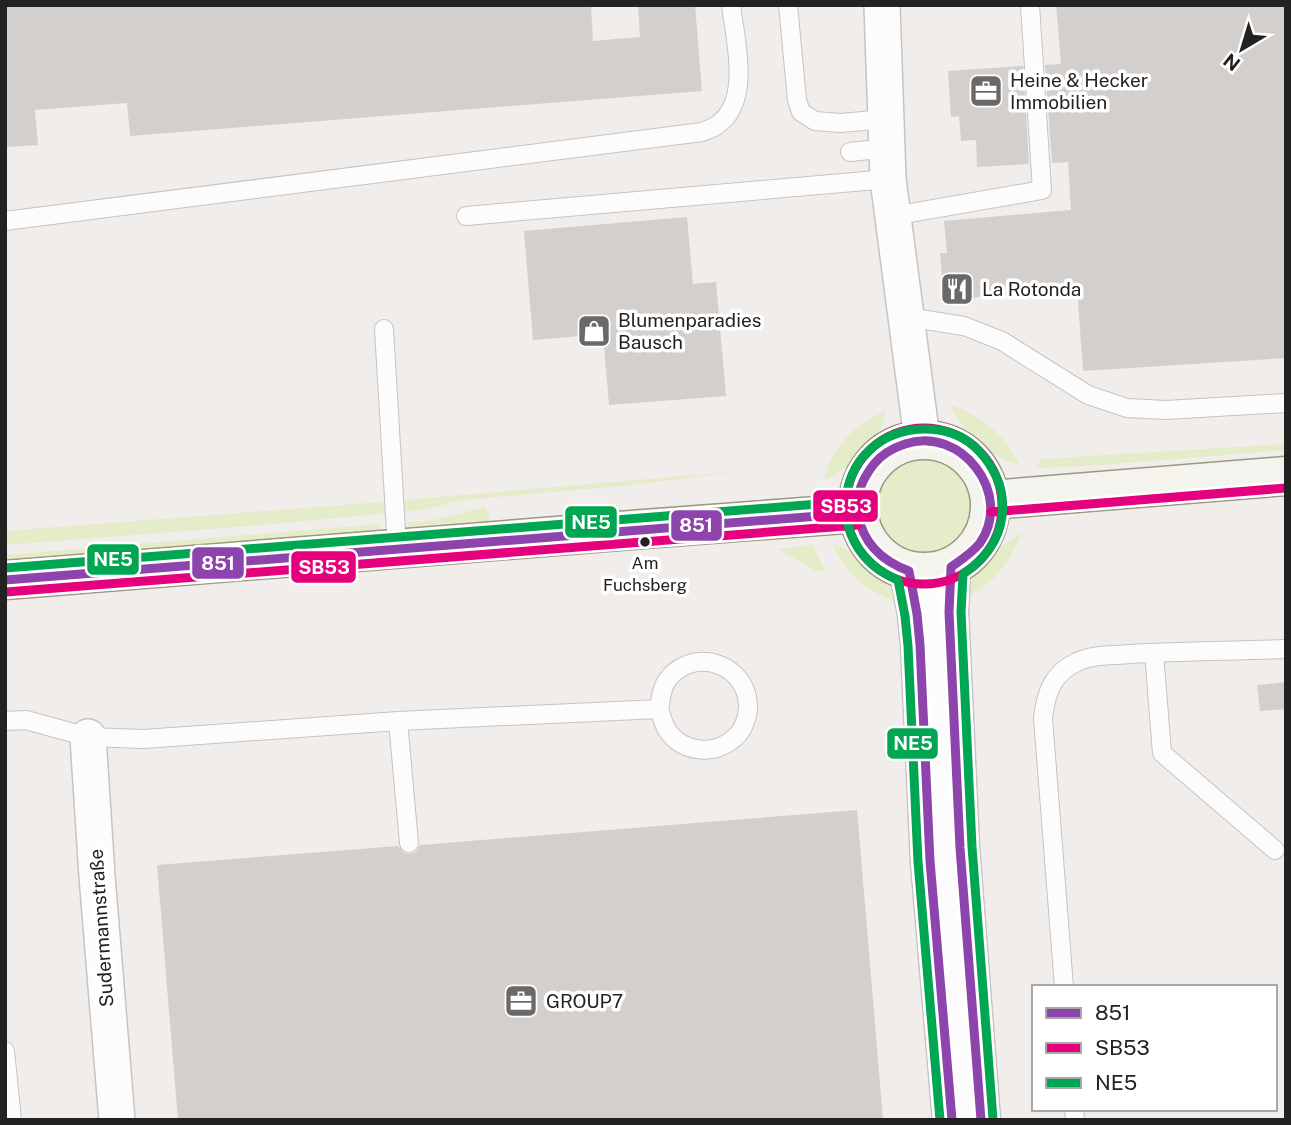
<svg xmlns="http://www.w3.org/2000/svg" width="1291" height="1125" font-family="'Public Sans',sans-serif">
<style>
.grass{fill:#e4ecca}
.building{fill:#d2cfcd}
.lines{fill:none;stroke-linecap:round;stroke-linejoin:round}
.service-casing{stroke:#c6c4c3;stroke-width:20}
.minor-casing{stroke:#c6c4c3;stroke-width:38}
.tertiary-casing{stroke:#c6c4c3;stroke-width:41}
.secondary-casing{stroke:#9b9781;stroke-width:41}
.service{stroke:#fdfcfc;stroke-width:18}
.minor{stroke:#fdfcfc;stroke-width:35}
.tertiary{stroke:#fdfcfc;stroke-width:38}
.secondary{stroke:#f4f3ed;stroke-width:38}
.bus-1-casing{stroke:#fff;stroke-width:14}
.bus-2-casing{stroke:#fff;stroke-width:14}
.bus-3-casing{stroke:#fff;stroke-width:14}
.bus-1{stroke:#8e44ad;stroke-width:9}
.bus-2{stroke:#e5007d;stroke-width:9}
.bus-3{stroke:#00a651;stroke-width:9}
.bus-dot{fill:#222;stroke:#fff;stroke-width:2.5}
.labels{text-anchor:middle;stroke-width:7;stroke-linejoin:round;paint-order:stroke}
.bus-label{font-size:17px;fill:#222;stroke:#fff}
.poi-label{font-size:19px;fill:#222;stroke:#fff;text-anchor:start}
.street-label{font-size:19px;fill:#222;stroke:#fff}
.line-badge{stroke:#fff;stroke-width:2.5}
.badge-label{font-size:19px;text-anchor:middle;font-weight:bold;fill:#fff}
</style>
<rect width="100%" height="100%" fill="#f0edea"/>
<path class="grass" d="M950,405C979,413 1008,438 1019,465C986,454 966,436 950,405Z
M886,411C884,438 847,471 824,481C830,449 855,423 886,411Z
M1286,444V450L1087,466L1036,468L1041,459Z
M877 505a48 48 0 1 1 96 0a48 48 0 1 1-96 0Z
M743,471L632,485L463,500L423,510L261,525L5,545V531L381,502Z
M485,507L490,516V523L479,525L476,521L408,527L407,522L429,521Z
M381,524L377,531L5,561V555Z
M1022,533C1007,567 996,580 965,599C970,572 999,546 1022,533Z
M833,544C851,549 857,558 871,569C884,580 893,588 901,603C867,592 848,578 833,544Z
M813,545L825,571H816L778,549Z"/>
<path class="building" d="M5,5H591L593,41L640,37L638,5H695L702,91L130,136L127,103L35,110L38,145L5,147Z
M1056,5H1286V358L1083,371L1077,289L944,300L940,253H947L944,221L1071,210L1068,162L1052,163L1045,65L1061,64Z
M1023,66L1029,164L977,167L976,140L961,141L959,116L951,117L948,71Z
M687,217L693,284L716,282L726,396L609,405L603,334L533,340L524,231Z
M1286,682V709L1260,711L1257,685Z
M857,810L883,1120H178L157,865L398,846L404,853L409,854L416,852L420,845Z"/>
<g class="lines">
<defs>
<path id="service" d="M788,5L797,100L801,112L815,121L841,123L885,119
M850,152L887,148
M466,216L888,179
M893,216L1042,190L1030,5
M5,221L702,132C707,130 713,128 717,125C752,102 735,39 731,5
M907,317L964,326L1002,341L1088,395L1127,408L1166,410L1286,403
M384,329L397,548
M1154,653L1162,753L1275,850
M5,721L26,720L88,737L144,739L398,721L659,709C661,699 661,688 668,679C695,645 749,665 748,708C747,720 742,733 732,740C713,755 685,752 670,734C664,728 662,717 659,709
M398,721L409,843
M1064,987L1043,718C1046,692 1053,673 1077,662C1093,654 1113,656 1130,654C1182,651 1234,651 1286,649
M5,1051L12,1120
M1074,1109L1075,1120"/>
<path id="minor" d="M882,5L888,179L922,439
M88,737L97,876L117,1120"/>
<path id="tertiary" d="M951,567L949,612L960,848L981,1120
M909,571L917,614L920,645L930,861L952,1120"/>
<path id="secondary" d="M858 506a66 66 0 1 1 132 0a66 66 0 1 1-132 0Z
M990,500L1286,476
M5,580L644,529L857,513"/>
</defs>
<use href="#service" class="service-casing"/>
<use href="#minor" class="minor-casing"/>
<use href="#tertiary" class="tertiary-casing"/>
<use href="#secondary" class="secondary-casing"/>
<use href="#service" class="service"/>
<use href="#minor" class="minor"/>
<use href="#tertiary" class="tertiary"/>
<use href="#secondary" class="secondary"/>
<defs>
<path id="bus-1" d="M5,580L857,513
M952,1120L930,861L920,645L917,614L909,571C882,561 863,544 858,514C855,496 863,478 874,464C882,454 893,448 905,444C961,425 1014,494 980,543C972,553 961,560 951,567L949,612L960,848L981,1120"/>
<path id="bus-2" d="M846 506a78 78 0 1 1 156 0a78 78 0 1 1-156 0Z
M991,512L1286,488
M6,592L858,525"/>
<path id="bus-3" d="M5,568L856,501
M940,1120L918,862L908,646L905,616L898,580C815,546 836,430 925,429C943,429 960,434 974,446C988,459 1000,478 1002,497C1006,530 990,556 963,574L961,612L972,847L993,1119"/>
</defs>
<use href="#bus-1" class="bus-1-casing"/>
<use href="#bus-2" class="bus-2-casing"/>
<use href="#bus-3" class="bus-3-casing"/>
<use href="#bus-1" class="bus-1"/>
<use href="#bus-2" class="bus-2"/>
<use href="#bus-3" class="bus-3"/>
</g>
<defs>
<symbol id="office-square" viewBox="-11 -11 22 22"><rect x="-9" y="-9" width="18" height="18" rx="4" fill="#6a6968" stroke="#fff"/><path d="M-6-3h4V-5.5h4V-3h4V5H-6ZM-1-4.5V-3h2v-1.5ZM-6 0V1H6V0Z" fill="#fff"/></symbol>
<symbol id="restaurant-square" viewBox="-11 -11 22 22"><rect x="-9" y="-9" width="18" height="18" rx="4" fill="#6a6968" stroke="#fff"/><path d="M-5-6h1v4h1v-4h1v4h1v-4h1v5L-1.5 .5V6h-2V.5L-5-1ZM5-6V6H3V1.5H1.5Q1.5-4 5-6Z" fill="#fff"/></symbol>
<symbol id="shop-square" viewBox="-11 -11 22 22"><rect x="-9" y="-9" width="18" height="18" rx="4" fill="#6a6968" stroke="#fff"/><path d="M-5-2.5h2.3a2.7 3.5 0 0 1 5.4 0H5L5.5 6h-11ZM-1.5-2.5h3a1.5 2.3 0 0 0-3 0Z" fill="#fff"/></symbol>
</defs>
<g fill-rule="evenodd">
<use href="#office-square" x="967" y="72" width="38" height="38"/>
<use href="#restaurant-square" x="938" y="270" width="38" height="38"/>
<use href="#shop-square" x="575" y="312" width="38" height="38"/>
<use href="#office-square" x="502" y="982" width="38" height="38"/>
</g>
<circle class="bus-dot" cx="645" cy="542" r="6"/>
<g class="labels">
<g class="bus-label">
<text x="645" y="569">Am<tspan x="645" dy="22">Fuchsberg</tspan></text>
</g>
<g class="poi-label">
<text x="1010" y="87">Heine &amp; Hecker<tspan x="1010" dy="22">Immobilien</tspan></text>
<text x="982" y="296">La Rotonda</text>
<text x="618" y="327">Blumenparadies<tspan x="618" dy="22">Bausch</tspan></text>
<text x="546" y="1008">GROUP7</text>
</g>
<g class="street-label">
<text transform="translate(101 928) rotate(-94)" y="7">Sudermannstraße</text>
</g>
</g>
<g class="line-badge">
<rect x="812" y="489" width="67" height="34" rx="7" fill="#e5007d"/>
<rect x="564" y="505" width="54" height="34" rx="7" fill="#00a651"/>
<rect x="670" y="509" width="53" height="33" rx="7" fill="#8e44ad"/>
<rect x="86" y="543" width="54" height="33" rx="7" fill="#00a651"/>
<rect x="191" y="546" width="54" height="34" rx="7" fill="#8e44ad"/>
<rect x="290" y="550" width="67" height="34" rx="7" fill="#e5007d"/>
<rect x="886" y="727" width="53" height="33" rx="7" fill="#00a651"/>
</g>
<g class="badge-label">
<text x="846" y="513">SB53</text>
<text x="591" y="529">NE5</text>
<text x="696" y="532">851</text>
<text x="113" y="566">NE5</text>
<text x="218" y="570">851</text>
<text x="324" y="574">SB53</text>
<text x="913" y="750">NE5</text>
</g>
<rect width="1291" height="1125" fill="none" stroke="#222222" stroke-width="14"/>
<rect x="1032" y="985" width="245" height="126" fill="#ffffff" stroke="#a7a7a7" stroke-width="2"/>
<rect x="1046" y="1008" width="35" height="10" fill="#8e44ad" stroke="#a7a7a7" stroke-width="2"/>
<text x="1095" y="1020" font-size="21" fill="#222222">851</text>
<rect x="1046" y="1043" width="35" height="10" fill="#e5007d" stroke="#a7a7a7" stroke-width="2"/>
<text x="1095" y="1055" font-size="21" fill="#222222">SB53</text>
<rect x="1046" y="1078" width="35" height="10" fill="#00a651" stroke="#a7a7a7" stroke-width="2"/>
<text x="1095" y="1090" font-size="21" fill="#222222">NE5</text>
<g transform="translate(1242 49) rotate(218)" stroke="#ffffff" stroke-width="5" paint-order="stroke">
<path d="M0-5L12 26L0 18L-12 26Z" fill="#222222"/>
<text y="-10" font-size="19" font-weight="bold" text-anchor="middle" fill="#222222">N</text>
</g>
</svg>
